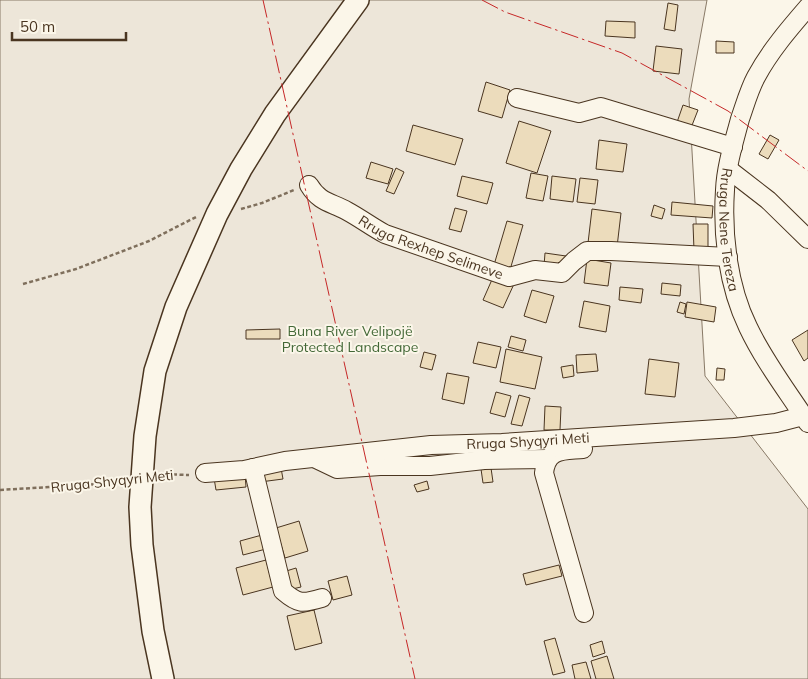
<svg xmlns="http://www.w3.org/2000/svg" width="808" height="679" font-family="Mulish,sans-serif">
<style>
.green{fill:#ede6d9;stroke:#887966}
.building{fill:#ecdcbc;stroke:#4a3520}
.lines{fill:none;stroke-linecap:round;stroke-linejoin:round}
.minor-casing{stroke:#4a3520;stroke-width:20}
.major-casing{stroke:#4a3520;stroke-width:24}
.path{stroke:#7f6f5c;stroke-width:2.5;stroke-dasharray:4 2.5;stroke-linecap:butt}
.minor{stroke:#fbf6e9;stroke-width:18}
.major{stroke:#fbf6e9;stroke-width:21}
.power{stroke:#c62828;stroke-width:1;stroke-dasharray:18 4 2.5 4;stroke-linecap:butt}
.labels{text-anchor:middle;stroke-width:4;stroke-linejoin:round;paint-order:stroke}
.street-label{font-size:14px;fill:#4a3520;stroke:#fbf6e9}
.park-label{font-size:14px;fill:#436837;stroke:#fbf6e9}
</style>
<rect width="100%" height="100%" fill="#fbf6e9"/>
<path class="green" d="M0,0H707L689,99L705,376L808,509V679H0Z"/>
<path class="building" d="M668,3L678,5L675,31L664,29Z
M606,21L635,22V38L605,36Z
M716,41L734,42V53H716Z
M656,46L682,49L679,74L653,71Z
M486,82L510,90L502,118L478,111Z
M683,105L698,110L689,133L675,128Z
M519,121L551,131L537,173L506,163Z
M413,125L463,139L455,165L406,151Z
M770,135L779,140L768,159L759,154Z
M599,140L627,144L623,172L596,169Z
M371,162L393,169L388,184L366,178Z
M396,168L404,172L394,194L386,191Z
M531,173L548,176L543,201L526,198Z
M462,176L493,183L487,204L457,196Z
M552,176L576,179L573,202L550,199Z
M580,178L598,180L595,204L577,202Z
M672,202L713,206L712,218L671,215Z
M654,205L665,209L662,219L651,216Z
M455,208L467,211L461,232L449,229Z
M592,209L621,213L617,247L588,243Z
M507,221L523,225L510,270L494,265Z
M693,224H708V250H694Z
M545,253L566,256L565,269L544,266Z
M587,259L611,263L608,286L584,283Z
M494,275L514,284L503,308L483,300Z
M662,283L681,285L680,296L661,294Z
M620,287L643,289L641,303L619,300Z
M532,290L554,296L546,323L524,316Z
M584,301L610,306L606,332L579,327Z
M680,302L686,304L684,314L677,312Z
M687,302L716,307L714,322L685,317Z
M280,329V339H246V330Z
M808,330V358L804,361L792,340Z
M511,336L526,340L523,351L508,347Z
M478,342L501,347L496,368L473,363Z
M506,349L542,357L535,389L500,382Z
M424,352L436,355L432,370L420,367Z
M596,354L598,371L577,373L576,355Z
M649,359L679,363L675,397L645,394Z
M573,365L574,376L563,378L561,367Z
M717,368L725,369L724,380H716Z
M447,373L469,377L464,404L442,399Z
M496,392L511,396L505,417L490,413Z
M519,395L530,398L522,426L511,424Z
M545,406L561,407L560,430H544Z
M281,468L283,479L260,482L258,471Z
M491,468L493,482L483,483L481,469Z
M245,474L246,487L216,490L214,478Z
M427,481L429,489L417,492L414,485Z
M299,521L308,551L285,558L276,528Z
M262,535L266,549L243,555L240,541Z
M266,560L273,587L243,595L236,568Z
M559,565L562,576L526,585L523,574Z
M296,568L301,587L288,590L283,572Z
M347,576L352,595L333,600L328,581Z
M314,610L322,643L295,650L287,616Z
M555,638L565,672L553,675L544,641Z
M602,641L605,653L593,657L590,645Z
M607,656L614,679H596L591,661Z
M586,662L591,679H575L572,665Z"/>
<g class="lines">
<defs>
<g id="minor">
<path id="s1" d="M808,7C789,29 770,51 756,77C749,90 745,105 740,119C734,142 726,166 725,190C722,235 728,286 748,327C764,361 788,392 808,423"/>
<path d="M517,98L579,113L601,107L733,147"/>
<path d="M728,169L768,200L808,239"/>
<path id="s2" d="M309,185C320,203 331,202 347,211C360,218 372,227 385,234L509,277L535,270L562,273L574,261L587,251H611L728,257"/>
<path d="M583,449C563,451 547,448 544,473L584,613"/>
<path d="M314,458L337,469L380,466H430L484,460L547,459"/>
<path d="M253,468L283,591C298,604 302,604 322,598"/>
<path id="s3" d="M205,473L244,470L285,461L431,445L502,443L734,428L776,423L803,416"/>
</g>
<path id="major" d="M163,679L153,631L142,545L140,507L145,436L155,371L176,307L217,214L241,169L275,114L358,0"/>
</defs>
<use href="#minor" class="minor-casing"/>
<use href="#major" class="major-casing"/>
<path class="path" d="M241,209L262,203L294,190
M23,284L76,269L149,241L196,217
M160,474L189,475
M0,490L116,483L125,480"/>
<use href="#minor" class="minor"/>
<use href="#major" class="major"/>
<path class="power" d="M263,0L415,679
M482,0L505,12L622,53L728,111L808,171"/>
</g>
<g class="labels">
<g class="street-label">
<text dy="5" stroke="none"><textPath href="#s1" startOffset="245">Rruga Nene Tereza</textPath></text>
<text dy="5" stroke="none"><textPath href="#s2" startOffset="139">Rruga Rexhep Selimeve</textPath></text>
<text dy="5" stroke="none"><textPath href="#s3" startOffset="325">Rruga Shyqyri Meti</textPath></text>
<text transform="translate(112 481) rotate(-6)" y="5">Rruga Shyqyri Meti</text>
</g>
<g class="park-label">
<text x="350" y="336">Buna River Velipojë<tspan x="350" dy="16">Protected Landscape</tspan></text>
</g>
</g>
<path d="M12 32v8h114v-8" fill="none" stroke="#4a3520" stroke-width="2.5"/>
<text x="20" y="32" font-size="15" fill="#4a3520" stroke="#fbf6e9" stroke-width="4" paint-order="stroke">50 m</text>
</svg>
